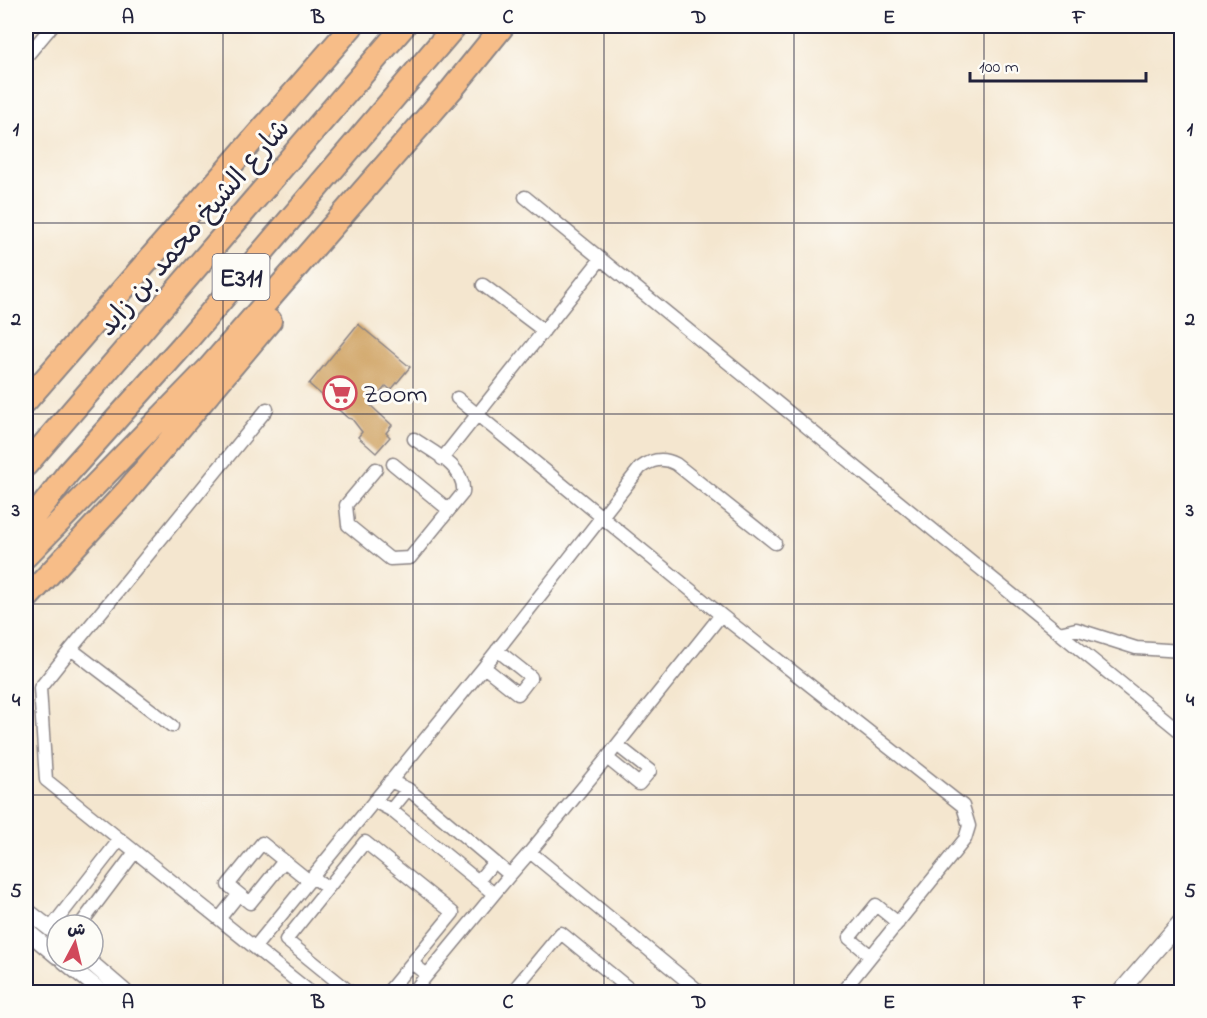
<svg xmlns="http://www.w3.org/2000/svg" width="1207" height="1018" font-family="'Indie Flower','Playpen Sans Arabic',sans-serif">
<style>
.building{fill:#cc9c59}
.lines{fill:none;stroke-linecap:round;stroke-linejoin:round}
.minor-casing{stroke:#8b8485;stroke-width:15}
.tertiary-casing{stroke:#8b8485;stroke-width:18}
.motorway-casing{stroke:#8b8485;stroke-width:26}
.minor{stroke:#fff;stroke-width:12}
.tertiary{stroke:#fff;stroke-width:15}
.motorway{stroke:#f7bd88;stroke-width:22}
.grid{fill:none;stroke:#22223b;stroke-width:1.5;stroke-opacity:0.55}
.labels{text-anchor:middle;stroke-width:6;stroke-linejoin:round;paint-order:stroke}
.shield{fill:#fdfcf7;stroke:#646373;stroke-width:1.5}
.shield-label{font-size:26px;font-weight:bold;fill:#22223b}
.street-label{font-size:27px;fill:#22223b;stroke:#fdfcf7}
.poi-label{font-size:27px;fill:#22223b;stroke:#fdfcf7;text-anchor:start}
.neatline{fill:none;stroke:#22223b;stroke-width:2}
.grid-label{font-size:20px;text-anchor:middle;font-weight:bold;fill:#22223b}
</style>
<rect width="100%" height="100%" fill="#fdfcf7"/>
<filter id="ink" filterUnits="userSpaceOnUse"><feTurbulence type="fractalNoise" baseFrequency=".0167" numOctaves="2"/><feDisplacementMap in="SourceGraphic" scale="12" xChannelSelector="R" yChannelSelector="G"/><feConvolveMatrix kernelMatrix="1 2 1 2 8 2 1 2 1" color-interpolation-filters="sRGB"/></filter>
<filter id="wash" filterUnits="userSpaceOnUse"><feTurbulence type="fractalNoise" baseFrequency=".008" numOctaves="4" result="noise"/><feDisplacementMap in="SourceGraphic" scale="24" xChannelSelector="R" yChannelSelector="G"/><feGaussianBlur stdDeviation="1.35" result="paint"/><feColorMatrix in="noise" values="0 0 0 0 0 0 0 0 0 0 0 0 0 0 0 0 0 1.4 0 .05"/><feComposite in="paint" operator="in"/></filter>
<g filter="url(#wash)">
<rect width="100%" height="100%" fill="#f4e6cf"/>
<g id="blocks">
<path class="building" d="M358,324L410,367L391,390L386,386L370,405L392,425L386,433L390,437L376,453L358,437L362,432L352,419L348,418L309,384Z"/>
</g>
</g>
<g filter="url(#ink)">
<use href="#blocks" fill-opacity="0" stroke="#8b8485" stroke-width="1.5"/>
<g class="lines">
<defs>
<path id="minor" d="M26,57L52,26
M525,197L1182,733
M483,285L544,331
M457,398L721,615L963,806L969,826L965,839L871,956L849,938L876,905L898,923
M442,459L600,260
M393,464L449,510
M376,469L346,505L348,525L390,559L410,558L463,493C466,467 433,452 414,439
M1059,633L1076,629L1136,648L1182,651
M71,649L40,688L46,780L310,992
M497,650L531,677L518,694L484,667L640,468C652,459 663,457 676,464L775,543
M172,726L71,649L267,409
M617,745L650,771L639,784L607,758C644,710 683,663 721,615
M390,781L408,789L510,875L530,852L700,992
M374,801L391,810L408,789
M391,810L494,894L510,875
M530,852L607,758
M284,861L250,903L228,885L262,843L308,880H317L328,888
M478,881L494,862
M219,919L239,894
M80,925L135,852
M50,929L120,839
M255,947L484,667
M412,963L427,975L413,992
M427,975L494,894
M350,992L286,940L365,842L453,913L388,992
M512,992L561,933L633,992
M842,992L871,956"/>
<path id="tertiary" d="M26,910L57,934
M26,930L57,956
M64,961L102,992
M89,961L125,992
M1120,992L1182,920"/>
<path id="motorway" d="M26,401L352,26
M26,465L404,26
M26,527L68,473L183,345L455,26
M26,556L209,368L452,89L503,26
M26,599L126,492L270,321"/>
</defs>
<use href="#minor" class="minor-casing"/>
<use href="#tertiary" class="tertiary-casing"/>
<use href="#motorway" class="motorway-casing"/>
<use href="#minor" class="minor"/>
<use href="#tertiary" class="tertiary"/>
<use href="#motorway" class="motorway"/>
</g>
</g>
<path class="grid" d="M223,26V992M413,26V992M604,26V992M794,26V992M984,26V992M26,223H1182M26,414H1182M26,604H1182M26,795H1182"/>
<defs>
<symbol id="supermarket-ring" viewBox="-11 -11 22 22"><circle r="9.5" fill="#fdfcf7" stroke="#d1495b" stroke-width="1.5"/><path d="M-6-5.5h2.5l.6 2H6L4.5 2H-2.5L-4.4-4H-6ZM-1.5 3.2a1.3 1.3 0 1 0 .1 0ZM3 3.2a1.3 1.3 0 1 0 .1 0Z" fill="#d1495b"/></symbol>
</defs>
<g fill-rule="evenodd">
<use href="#supermarket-ring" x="321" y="374" width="38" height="38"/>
</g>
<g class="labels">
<rect class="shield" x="212.5" y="254" width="57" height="46" rx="4.5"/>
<g class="shield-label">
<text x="241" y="286">E311</text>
</g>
<g class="street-label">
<text transform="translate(193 227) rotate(-49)" y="9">شارع الشيخ محمد بن زايد</text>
</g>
<g class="poi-label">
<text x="363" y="402">Zoom</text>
</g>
</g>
<rect width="1207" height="1018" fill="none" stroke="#fdfcf7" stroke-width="66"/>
<g transform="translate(75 943) rotate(7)"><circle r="28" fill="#fdfcf7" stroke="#a5a5ac" stroke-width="1.5"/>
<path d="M0-4.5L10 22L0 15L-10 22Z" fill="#d1495b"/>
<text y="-9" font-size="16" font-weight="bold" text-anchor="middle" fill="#22223b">ش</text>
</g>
<path d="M970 72v9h176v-9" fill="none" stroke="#22223b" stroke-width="3"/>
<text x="979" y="72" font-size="18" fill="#22223b" stroke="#fdfcf7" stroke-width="4.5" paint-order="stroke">100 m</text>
<rect x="33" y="33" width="1141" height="952" class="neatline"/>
<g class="grid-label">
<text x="128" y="23">A</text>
<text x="318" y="23">B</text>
<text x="508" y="23">C</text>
<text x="699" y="23">D</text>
<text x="889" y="23">E</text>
<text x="1079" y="23">F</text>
<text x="16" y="135">1</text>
<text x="1190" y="135">1</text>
<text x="16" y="325">2</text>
<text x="1190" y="325">2</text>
<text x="16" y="516">3</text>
<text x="1190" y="516">3</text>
<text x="16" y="706">4</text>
<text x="1190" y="706">4</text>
<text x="16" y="897">5</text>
<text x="1190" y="897">5</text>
<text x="128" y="1008">A</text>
<text x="318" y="1008">B</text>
<text x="508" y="1008">C</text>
<text x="699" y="1008">D</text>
<text x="889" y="1008">E</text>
<text x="1079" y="1008">F</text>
</g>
</svg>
